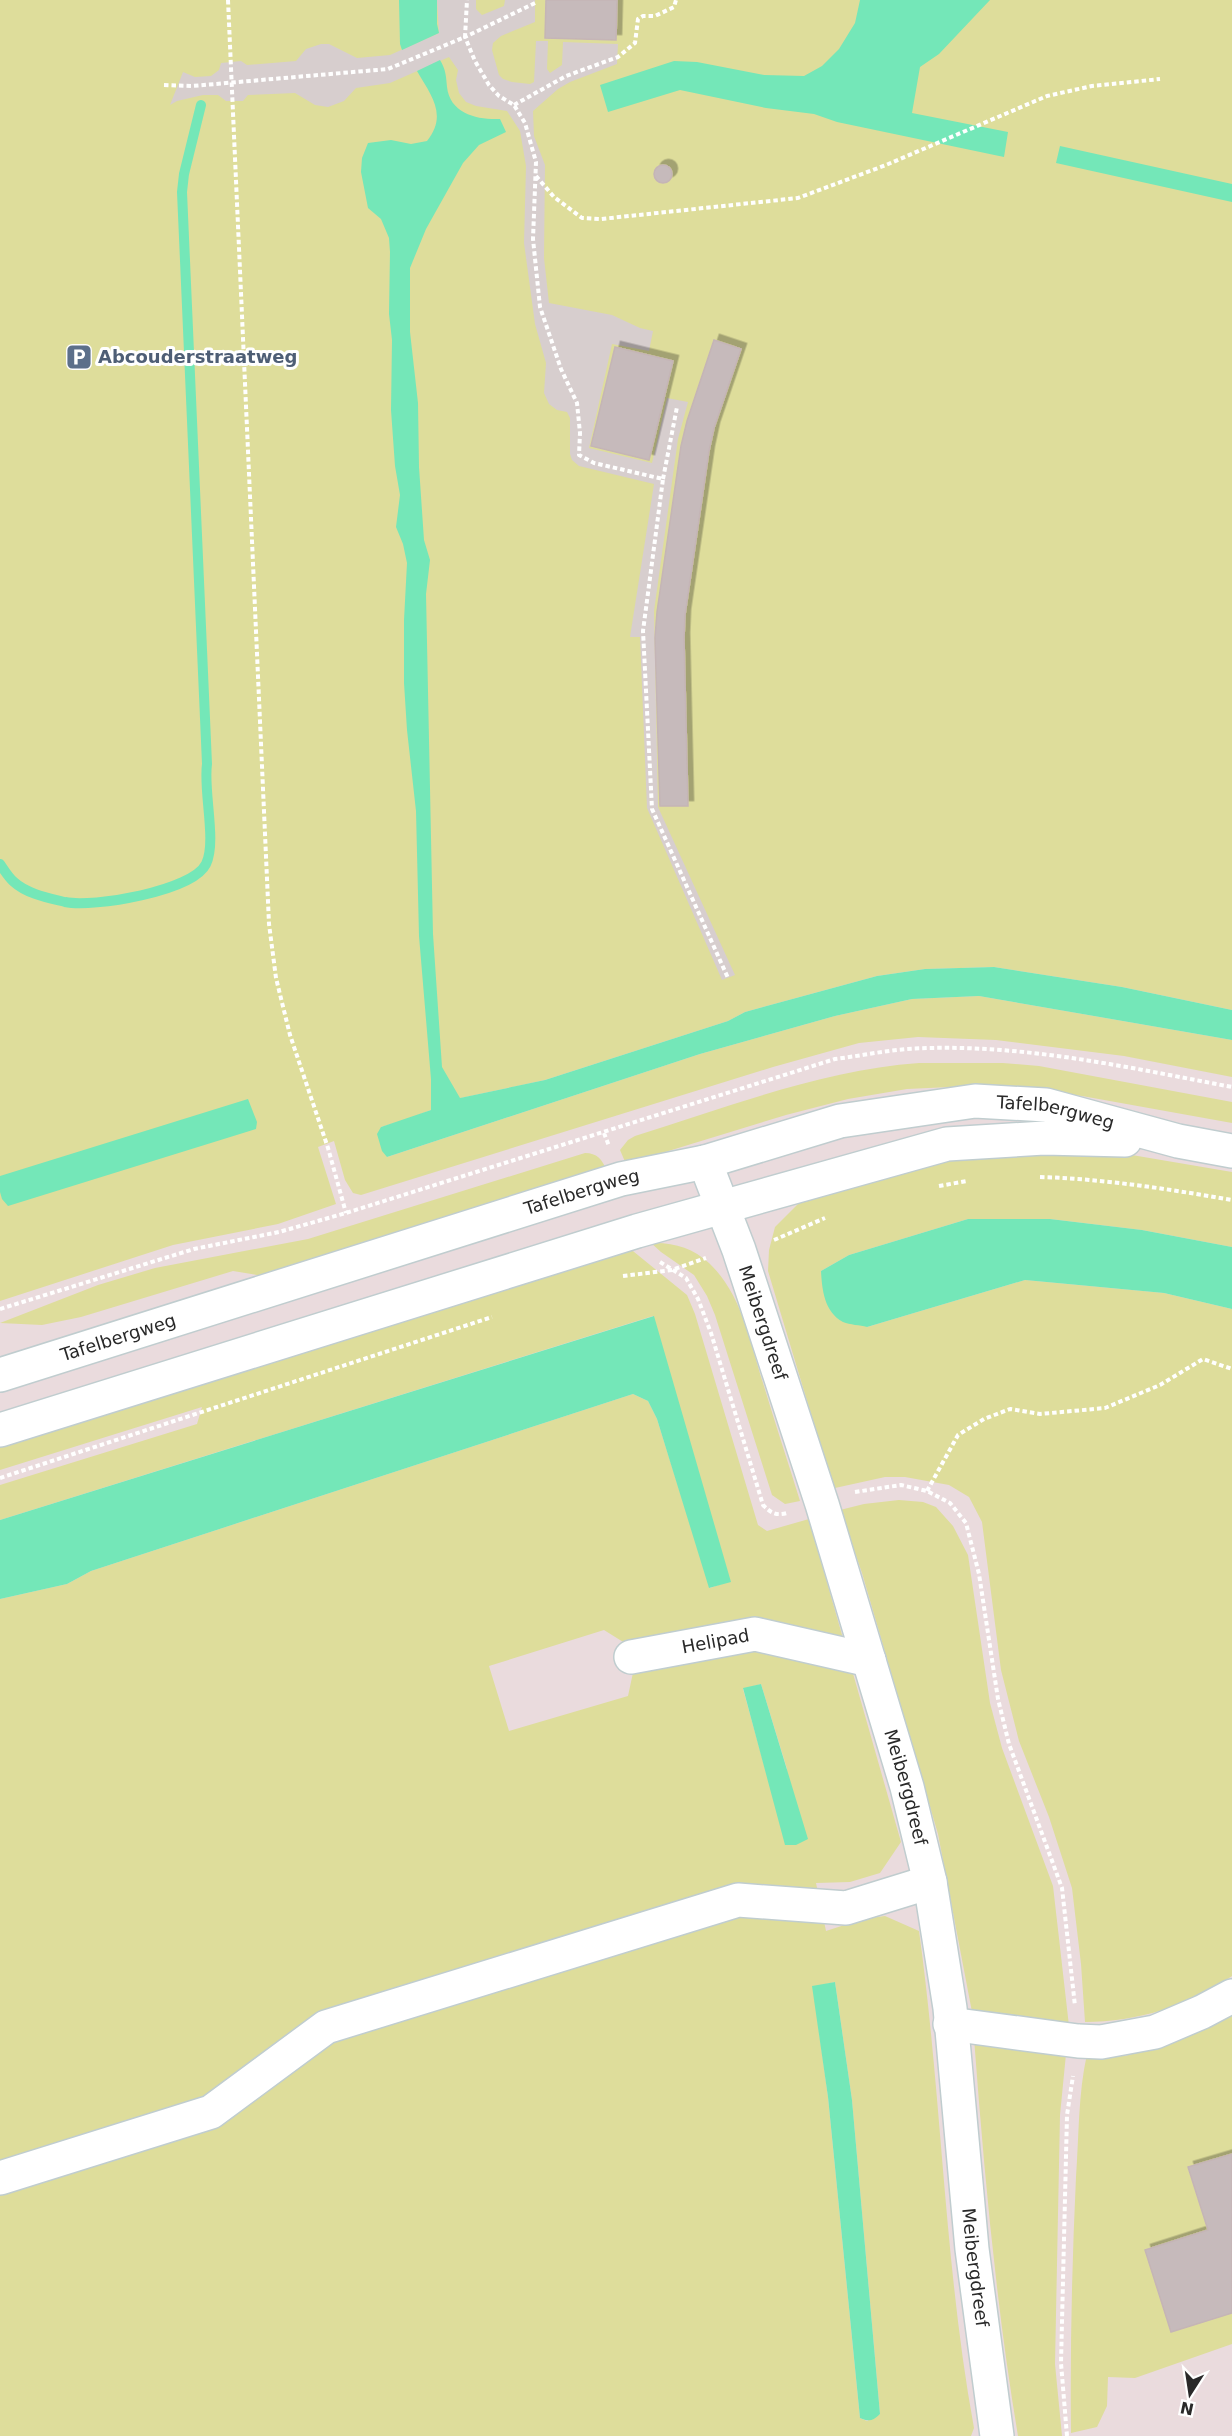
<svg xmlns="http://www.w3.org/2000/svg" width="1232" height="2436" font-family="'DejaVu Sans',sans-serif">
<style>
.green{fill:#dedd9b;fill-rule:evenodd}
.plaza{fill:#d7cece}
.water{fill:#74e7b8}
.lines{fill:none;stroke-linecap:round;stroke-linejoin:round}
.stream{stroke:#74e7b8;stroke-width:10}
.building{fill:#c6babb;stroke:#c5b5b6;stroke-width:1.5;filter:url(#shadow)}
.minor-casing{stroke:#c0cdcf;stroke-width:36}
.path{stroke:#fff;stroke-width:4;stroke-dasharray:4.5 3;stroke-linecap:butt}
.minor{stroke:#fff;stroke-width:33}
.labels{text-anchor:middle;stroke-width:6;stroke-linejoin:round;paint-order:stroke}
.service-label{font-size:18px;font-weight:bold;fill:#4e5e75;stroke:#fff;text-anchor:start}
.street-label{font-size:18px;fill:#292929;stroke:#fff}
</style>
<defs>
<filter id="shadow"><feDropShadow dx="5.5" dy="-5.5" stdDeviation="0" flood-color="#0004"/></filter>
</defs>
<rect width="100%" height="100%" fill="#eadbdd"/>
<path class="green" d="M0,0H1232V1010L1122,987L994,967L925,969L877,976L745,1012L728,1021L545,1080L461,1098L408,1119L381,1127L387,1157L700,1054L835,1016L912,999L979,996L1232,1040V1077L1124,1056L996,1040L918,1037L859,1043L773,1067L361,1195L353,1193L345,1180L334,1141L318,1147L336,1204L278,1224L173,1245L0,1301Z
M919,1063H1003L1039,1066L1232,1102V1123L1082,1096L993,1085L907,1089L848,1099L786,1115L626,1164L620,1150L628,1140L635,1136C728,1107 822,1070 919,1063Z
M967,1152L1126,1154L1232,1172V1247L1142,1230L1050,1219H968L849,1255L821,1271L867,1327L1025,1280L1164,1293L1232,1309V1976C1189,2006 1137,2022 1085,2022L1081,1964L1072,1888L1049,1817L1019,1741L1001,1670L982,1522L969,1497L949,1485L905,1477H885L835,1488L832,1484L768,1271L769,1250L775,1227L800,1202Z
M585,1153C597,1153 602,1159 607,1171L263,1276L233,1271L81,1317L42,1325L0,1323L98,1285L155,1268L308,1239Z
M651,1243C673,1242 693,1248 709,1263C742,1294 750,1342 763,1383C775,1423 788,1462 800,1501L785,1504L772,1495L715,1315L707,1296L694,1275L661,1252Z
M628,1247L687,1295L695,1314L758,1525L767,1531L809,1519L901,1842L880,1873L850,1882L816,1883L826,1931L863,1919L885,1916L919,1931C942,2096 944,2264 974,2428L971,2436H0V1599L67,1584L91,1571L633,1394L648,1401L657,1419L710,1588L730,1581L653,1316L0,1520V1485L197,1424L202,1407L0,1470V1441ZM604,1630L628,1645L634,1668L628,1696L509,1731L489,1666ZM761,1684L787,1769L766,1772L743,1689ZM835,1982L852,2100L880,2414L867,2421L860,2418L828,2097L813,1987Z
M899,1500L923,1502L936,1507L953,1526L968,1555L990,1703L1002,1748L1053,1886L1069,2026L972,2012L938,1834L862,1573L840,1510L864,1504Z
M1232,2014V2154L1188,2168L1208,2230L1145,2250L1171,2331L1232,2313V2344L1135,2378L1108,2377L1107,2406L1097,2427L1071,2433C1070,2348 1072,2263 1076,2177C1079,2137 1078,2094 1087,2054L1125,2056L1161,2045Z
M974,2038L1066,2054L1060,2115L1055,2364L1062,2436H1018C996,2305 984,2171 974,2038Z"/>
<path class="plaza" d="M437,0H476V9L482,15L504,6L505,0H535V22L501,36L493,43L492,50L499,75L503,79L512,82L530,84L534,82L536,41H548L547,69L550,73L562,65L563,42L618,44L617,64L570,82L558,89L533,111L534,136L545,165L544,258L549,303L612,315L640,328L653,331L649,351L612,344L589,448L652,463L667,398L688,402L678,439L654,611L658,807L735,975L722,980L647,808L640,637H630L654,484L579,466L572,460L570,454V418L567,412L557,410L549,404L544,393L546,363L535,324L524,243L526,166L520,131L507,111L476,106L466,102L459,93L456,80L458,70L449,57L390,83L356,88L344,101L328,107L315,105L295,93L248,95L243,101H226L218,95H203L177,101L170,105L183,72L195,77L211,76L219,70L221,63L241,61L247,65L296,61L306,49L321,44H329L357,58L390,55L439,33Z"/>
<path class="water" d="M399,0H437V24L439,33L402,50L400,44Z
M860,0H990L939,54L920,67L912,113L1008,132L1004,157L837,122L814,114L766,108L680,90L608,112L600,85L674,61L697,62L764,75L804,76L822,66L839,49L855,23Z
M440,60C446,70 446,76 447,87C450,114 478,120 500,119L506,132L479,145L463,163L426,229L410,268V332L418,403L419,467L424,540L430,560L426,594L433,934L442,1067L460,1098L545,1080L728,1021L745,1012L877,976L925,969L994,967L1122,987L1232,1010V1040L979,996L912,999L835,1016L700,1054L387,1157L382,1151L377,1134L381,1127L431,1110V1079L419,936L416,811L407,730L404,683V620L407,563L403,544L396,527L400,495L395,466L391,410L392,340L389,314L390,252L389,238L381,219L368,208L361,172L362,158L368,143L391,140L411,144L427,141C448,115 431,95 417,71Z
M1060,146L1232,184V202L1056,163Z
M248,1099L257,1122L256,1129L8,1206L2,1199L0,1192V1176Z
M968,1219H1050L1142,1230L1232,1247V1309L1164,1293L1025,1280L867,1327C860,1325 850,1325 843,1322C824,1312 822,1289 821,1271L849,1255Z
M654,1316L731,1582L709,1588L657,1419L648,1401L633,1394L91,1571L67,1584L0,1599V1520Z
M761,1684L808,1839L796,1845H785L743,1688Z
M835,1982L852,2100L880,2414C873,2421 869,2422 860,2418L828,2097L812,1986Z"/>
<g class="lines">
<path class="stream" d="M0,864C4,870 9,878 14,882C27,894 49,898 65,902C93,908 193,891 206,864C217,842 203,791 207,764L182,192L184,174L201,105"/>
</g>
<path class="building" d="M546,0H617L616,40L545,38Z
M654 174a9 9 0 1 1 18 0a9 9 0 1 1-18 0Z
M714,340L741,349L714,428L709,451L685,615L684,638L688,806H660L655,638L657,612L681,446L687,421Z
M615,347L673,361L649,460L591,446Z
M1232,2154V2313L1171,2332L1145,2250L1208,2230L1188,2167Z"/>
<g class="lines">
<defs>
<g id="minor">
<path id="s1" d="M705,1162L739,1250L822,1504L907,1787L930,1882L950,2008L972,2249L997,2436"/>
<path id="s2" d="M0,1375L621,1179L705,1162L840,1121L975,1101L1046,1105L1178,1141L1232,1151"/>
<path d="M0,1430L637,1231L947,1144L1044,1138L1125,1140"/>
<path id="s3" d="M631,1657L755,1634L869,1660"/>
<path d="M950,2024L1078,2041L1101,2042L1155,2032L1202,2012L1232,1996"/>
<path d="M0,2178L211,2112L326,2027L738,1900L846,1908L930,1882"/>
</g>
</defs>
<use href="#minor" class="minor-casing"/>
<path class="path" d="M228,0L269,924L276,978L290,1035L328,1148L346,1213
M535,3L465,37L475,61L489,85L499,96L514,105L525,123L536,162L533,239L540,307L561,369L577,403L580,433L579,455L594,463L663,479L643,631L652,809L728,978
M164,85L192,86L388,69L465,37L467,0
M514,105L566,76L618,57L635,43L638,19L643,16H655L674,7L676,0
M536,176L554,197L582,218L601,219L798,198L886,165L1047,96L1092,86L1160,79
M663,479L677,407
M604,1133L609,1146
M1040,1177C1105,1179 1168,1189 1232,1200
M939,1186L967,1181
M774,1240L825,1218
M660,1262L686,1278L698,1299L711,1333L763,1505C771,1513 776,1516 787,1513
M623,1276L672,1270L706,1258
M0,1309L194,1249L279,1232L346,1213L835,1059C859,1056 883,1051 907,1049C1016,1042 1126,1067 1232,1087
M0,1478L492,1317
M927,1491L958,1435L984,1419L1010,1409L1040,1414L1105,1408L1160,1385L1203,1359L1232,1369
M855,1492L901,1485L927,1491L950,1503L966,1523L979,1574L998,1699L1009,1744L1062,1888L1075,2006
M1067,2436L1061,2363L1067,2115L1073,2076"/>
<use href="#minor" class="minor"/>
</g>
<defs>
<symbol id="parking-square" viewBox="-11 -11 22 22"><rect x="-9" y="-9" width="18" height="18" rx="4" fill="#5c6f8a" stroke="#fff"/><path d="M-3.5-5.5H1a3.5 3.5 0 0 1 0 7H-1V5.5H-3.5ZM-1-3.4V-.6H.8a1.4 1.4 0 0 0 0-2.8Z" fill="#fff"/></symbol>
</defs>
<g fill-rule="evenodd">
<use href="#parking-square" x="64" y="342" width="30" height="30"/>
</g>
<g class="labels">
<g class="service-label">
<text x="98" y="363">Abcouderstraatweg</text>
</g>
<g class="street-label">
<text dy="6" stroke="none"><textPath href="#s2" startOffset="1096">Tafelbergweg</textPath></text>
<text dy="6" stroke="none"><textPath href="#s2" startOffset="610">Tafelbergweg</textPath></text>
<text dy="6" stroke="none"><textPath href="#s1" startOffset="171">Meibergdreef</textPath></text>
<text dy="6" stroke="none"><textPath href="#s2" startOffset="124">Tafelbergweg</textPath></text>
<text dy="6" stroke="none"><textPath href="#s3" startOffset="86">Helipad</textPath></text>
<text dy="6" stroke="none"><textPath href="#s1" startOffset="657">Meibergdreef</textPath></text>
<text dy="6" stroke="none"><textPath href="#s1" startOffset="1143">Meibergdreef</textPath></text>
</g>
</g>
<g transform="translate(1190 2394) rotate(192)" stroke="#ffffff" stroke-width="4.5" paint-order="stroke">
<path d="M0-4.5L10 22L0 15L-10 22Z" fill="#292929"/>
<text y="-9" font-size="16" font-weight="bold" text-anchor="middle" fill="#292929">N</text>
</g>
</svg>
